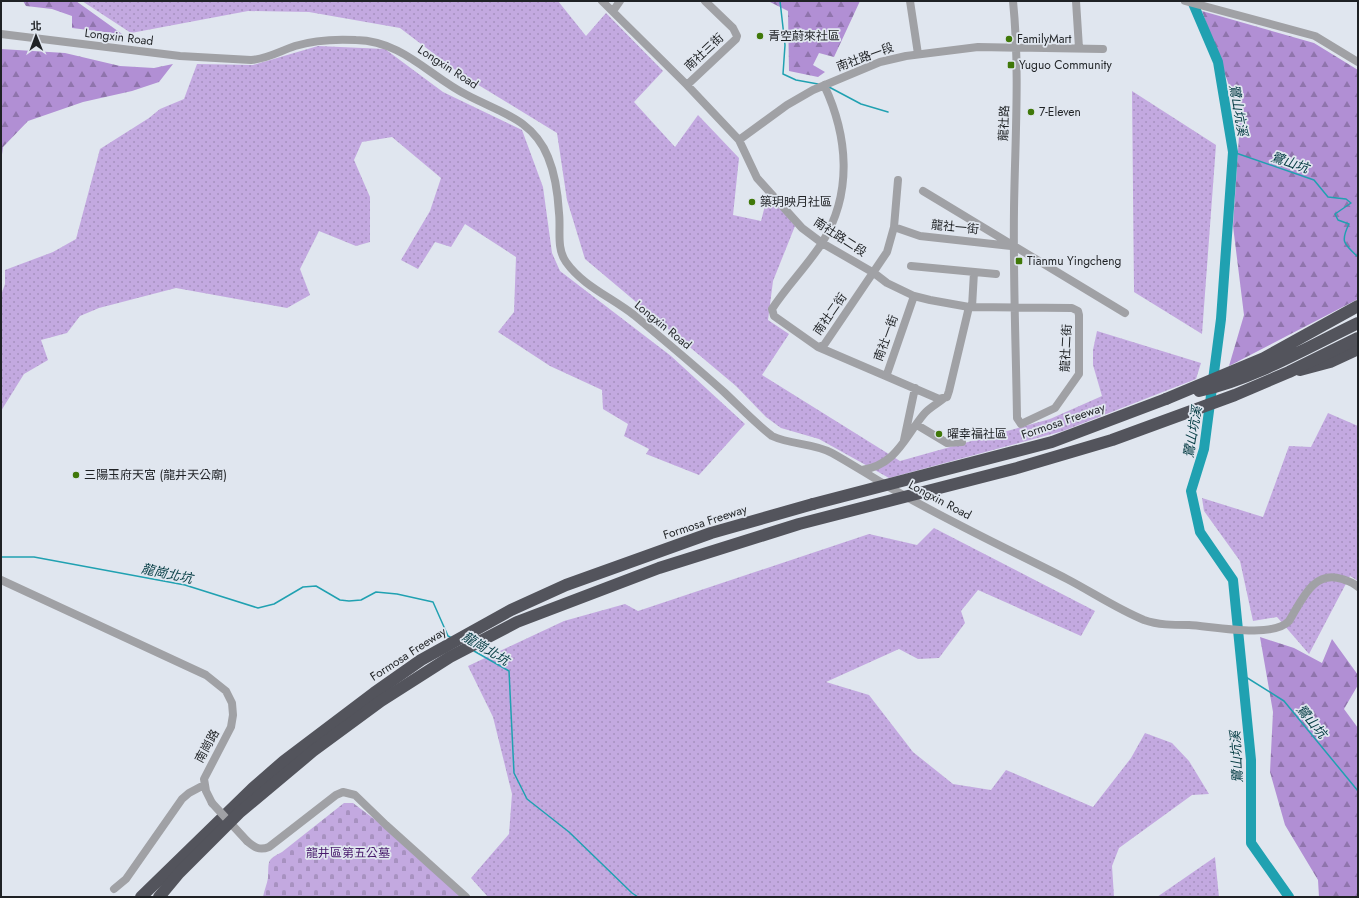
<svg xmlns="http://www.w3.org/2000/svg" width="1359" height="898" font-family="Jost,'Noto Sans TC',sans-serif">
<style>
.grass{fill:url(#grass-dots)}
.forest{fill:url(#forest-firs)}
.cemetery{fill:url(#cemetery-stones)}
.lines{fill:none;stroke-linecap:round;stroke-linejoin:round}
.stream{stroke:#20a1b1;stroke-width:1.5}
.river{stroke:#20a1b1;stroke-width:10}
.minor{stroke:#a0a1a5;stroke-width:8}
.highway{stroke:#53545c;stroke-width:12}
.minor-bridge{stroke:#a0a1a5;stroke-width:8}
.highway-bridge{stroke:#53545c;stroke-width:12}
.poi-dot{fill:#407809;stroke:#e0e6ef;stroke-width:1.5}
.labels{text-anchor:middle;stroke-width:3.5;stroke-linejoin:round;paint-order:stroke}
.poi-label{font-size:12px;fill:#1f2225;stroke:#e0e6ef;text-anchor:start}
.street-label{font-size:12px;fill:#1f2225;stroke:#e0e6ef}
.park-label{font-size:12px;fill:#47196b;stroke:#e0e6ef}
.water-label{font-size:13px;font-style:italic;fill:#003940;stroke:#e0e6ef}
</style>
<defs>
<pattern id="grass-dots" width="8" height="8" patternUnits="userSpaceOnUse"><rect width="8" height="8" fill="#c3a9e0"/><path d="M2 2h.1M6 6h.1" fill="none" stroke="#a791c0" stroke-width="1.8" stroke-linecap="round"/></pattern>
<pattern id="forest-firs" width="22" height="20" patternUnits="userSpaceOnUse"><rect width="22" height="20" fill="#b18fd4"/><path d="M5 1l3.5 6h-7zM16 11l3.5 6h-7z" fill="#8f74ac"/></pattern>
<pattern id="cemetery-stones" width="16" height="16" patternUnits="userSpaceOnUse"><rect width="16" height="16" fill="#c3a9e0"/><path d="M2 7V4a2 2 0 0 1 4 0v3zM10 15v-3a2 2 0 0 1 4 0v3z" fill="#a791c0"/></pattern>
</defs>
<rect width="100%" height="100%" fill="#e0e6ef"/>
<path class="grass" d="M82,1H558L586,36L606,13L663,71L634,102L675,147L698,115L739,158L733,215L761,221L768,194L795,226L773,281L768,320L789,334L762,375L900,461L1050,419L1102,396L1093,365V350L1097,331L1201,363L1196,379L1063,431L889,478L819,439L781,428L766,417L736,386L585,259L567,200L557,133L462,75L400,28L309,12L248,11L131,33Z
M318,46L385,49L443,92L522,130L543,187L552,253L560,271L671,356L745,424L699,475L646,454L649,449L624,436L628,424L603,409L602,390L550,366L498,332L514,312L516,257L465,224L451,247L435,242L418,269L401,260L430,211L441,178L392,137L362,142L354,160L370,197V242L356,246L319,231L300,269L310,295L287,308L176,288L99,308L80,316L67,333L41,340L48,360L24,374L1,411V295L5,284V270L53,252L76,239L100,149L149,118L160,109L184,99L197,64L253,65Z
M1132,91L1216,145L1202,334L1134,292Z
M1328,413L1358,426V581L1350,576L1309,654L1277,617L1253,621L1240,561L1204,511L1202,498L1263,517L1289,446L1311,447Z
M934,528L1095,611L1081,636L978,590L961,611L965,623L939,658L918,659L899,649L826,682L869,695L913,752L953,784L991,790L1006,770L1093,807L1131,758L1145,733L1172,743L1189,761L1209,794L1192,795L1119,848L1112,866L1114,897H488L471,878L509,834L512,794L493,717L468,666L564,621L625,604L638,611L869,534L917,545Z
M1215,857L1219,897H1157Z"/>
<path class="forest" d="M23,1H76L122,34L72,28V16L52,9L26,6Z
M768,1H860L834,57L819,53L813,65L825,72L818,77L789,71L788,11Z
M1202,11L1314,43L1358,70V299L1229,366L1244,315L1233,226L1239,136L1230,88Z
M1,49L65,53L120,66L154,68L173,64L159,82L132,91L83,102L28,121L3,147L1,162Z
M1260,637L1294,648L1322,663L1332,639L1358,675V685L1344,709L1358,728V897H1319L1318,880L1285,825L1270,772L1273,712Z"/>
<path class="cemetery" d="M344,803H353L398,837L461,897H263C264,891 267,884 268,878C269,861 266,860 282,852Z"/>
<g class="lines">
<path class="stream" d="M780,1L785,45L783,74L796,80L818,84
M829,87L861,104L888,112
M1233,152L1314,180L1328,197L1346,199L1351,203L1335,214L1338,220L1349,224C1340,242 1344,244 1358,257
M1,557H34L185,585L258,608L274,604L303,587L316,586L340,600L349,601L361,600L376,592L397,594L433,602L448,636L452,638
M474,651L509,671L514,773L527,799L569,832L632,893L638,897
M1241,674L1284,701L1358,791"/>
<path class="river" d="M1192,1L1218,62L1233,152L1221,319L1204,449L1191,491L1200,532L1233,580L1251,760V843L1289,897"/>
<path class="minor" d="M602,1L687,85L739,140L757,178L802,228L822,243L874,273L887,283L914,296L930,300L969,307L1072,308L1078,311L1079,315V374L1055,408L1021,424L1017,418C1016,348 1013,279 1014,209C1015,140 1020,70 1013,1
M910,1L918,54
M1076,1L1079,48
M1185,1L1315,36L1358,62
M613,11L620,1
M1,34L180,56L251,60C267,59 280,51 295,46C314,40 337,39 356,40C403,41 429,76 467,95C499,112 533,119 548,157C555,174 558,195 559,213C561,229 556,248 566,262C583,286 611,297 634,315C664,340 695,366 724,392C740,407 755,423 772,436C791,445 814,443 832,453C850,463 867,474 884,484C943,519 1006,548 1067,579C1092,592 1117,609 1144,620C1158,625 1173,625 1189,625C1211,626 1272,639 1289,621C1301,602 1313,569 1342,579C1348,581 1353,582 1358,587
M687,85L736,39L737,36L733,28L705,1
M824,85C848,136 853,193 822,243C807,266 787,286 772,309L774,316L818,347L824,345L887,252L894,227L898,180
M739,140L787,105L813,90L880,62L906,56L978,47L1103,49
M923,191L1125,313
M894,227L920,236L1011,246
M911,266L996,274
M914,296L887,374L888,377L939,399L947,397L949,391L969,307
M972,307L974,272
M818,347L888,377
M917,425L947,443L962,442
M904,440L915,388
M862,470C897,464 904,438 924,414C929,408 937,404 943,399
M1,580L206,675L226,691L232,703L233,715L231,727L204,779L206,791L212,803
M247,841C254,847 259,851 269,847L336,795L343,792L355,795L386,825L466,897
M114,889L126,879L182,799L189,793L204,785"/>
<path class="highway" d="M1300,370L1330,362L1358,349
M1199,391C1254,379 1308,347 1358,323
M1166,399L1264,358L1358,306
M141,897L253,788L284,761L374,693L421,660L511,610L566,585L711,533L813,504"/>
<path class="minor-bridge" d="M212,803L247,841"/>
<path class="highway-bridge" d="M813,504L1052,442L1166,399
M159,897L179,873L239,813L313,751L381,701L450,657L517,622L659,568L799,524L1017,468L1112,440L1235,395L1289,372L1358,338"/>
</g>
<g class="poi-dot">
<circle cx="760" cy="36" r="4"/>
<circle cx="1009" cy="39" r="4"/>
<rect x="1007" y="61" width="8" height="8" rx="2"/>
<circle cx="1031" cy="112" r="4"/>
<circle cx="752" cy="202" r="4"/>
<rect x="1015" y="257" width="8" height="8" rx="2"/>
<circle cx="939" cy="434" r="4"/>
<circle cx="76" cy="475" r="4"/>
</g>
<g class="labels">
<g class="poi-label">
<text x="768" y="40">青空蔚來社區</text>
<text x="1017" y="43">FamilyMart</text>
<text x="1019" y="69">Yuguo Community</text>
<text x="1039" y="116">7-Eleven</text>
<text x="760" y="206">築玥映月社區</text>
<text x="1027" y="265">Tianmu Yingcheng</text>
<text x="947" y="438">曜幸福社區</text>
<text x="84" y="479">三陽玉府天宮 (龍井天公廟)</text>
</g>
<g class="street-label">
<text transform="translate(119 37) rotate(7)" y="4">Longxin Road</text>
<text transform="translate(704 52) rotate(-43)" y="4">南社三街</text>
<text transform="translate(865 57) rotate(-20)" y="4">南社路一段</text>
<text transform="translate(448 67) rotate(33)" y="4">Longxin Road</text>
<text transform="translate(1004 123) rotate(-88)" y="4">龍社路</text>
<text transform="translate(955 227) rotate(6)" y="4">龍社一街</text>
<text transform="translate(840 237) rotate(33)" y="4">南社路二段</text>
<text transform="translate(830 314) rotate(-55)" y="4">南社二街</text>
<text transform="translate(663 325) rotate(39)" y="4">Longxin Road</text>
<text transform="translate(886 338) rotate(-70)" y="4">南社一街</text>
<text transform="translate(1066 348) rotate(-87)" y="4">龍社二街</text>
<text transform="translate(1063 421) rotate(-19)" y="4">Formosa Freeway</text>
<text transform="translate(940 500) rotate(28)" y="4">Longxin Road</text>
<text transform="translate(705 522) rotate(-18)" y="4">Formosa Freeway</text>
<text transform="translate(408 654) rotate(-33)" y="4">Formosa Freeway</text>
<text transform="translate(207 746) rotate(-61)" y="4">南崗路</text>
</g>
<g class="park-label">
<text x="348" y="857">龍井區第五公墓</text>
</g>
<g class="water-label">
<text transform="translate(1239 110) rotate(80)" y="5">鷺山坑溪</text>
<text transform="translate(1290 162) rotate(19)" y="5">鷺山坑</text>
<text transform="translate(1192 432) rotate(-80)" y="5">鷺山坑溪</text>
<text transform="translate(167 573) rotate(12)" y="5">龍崗北坑</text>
<text transform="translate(486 648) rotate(31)" y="5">龍崗北坑</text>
<text transform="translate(1312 721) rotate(50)" y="5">鷺山坑</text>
<text transform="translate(1236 757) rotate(-93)" y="5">鷺山坑溪</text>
</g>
</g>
<rect width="1359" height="898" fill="none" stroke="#1f2225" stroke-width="4"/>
<g transform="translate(36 36) rotate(359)" stroke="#e0e6ef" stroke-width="3" paint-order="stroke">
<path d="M0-3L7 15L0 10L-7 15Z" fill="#1f2225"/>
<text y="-6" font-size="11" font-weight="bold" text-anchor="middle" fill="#1f2225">北</text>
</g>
</svg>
